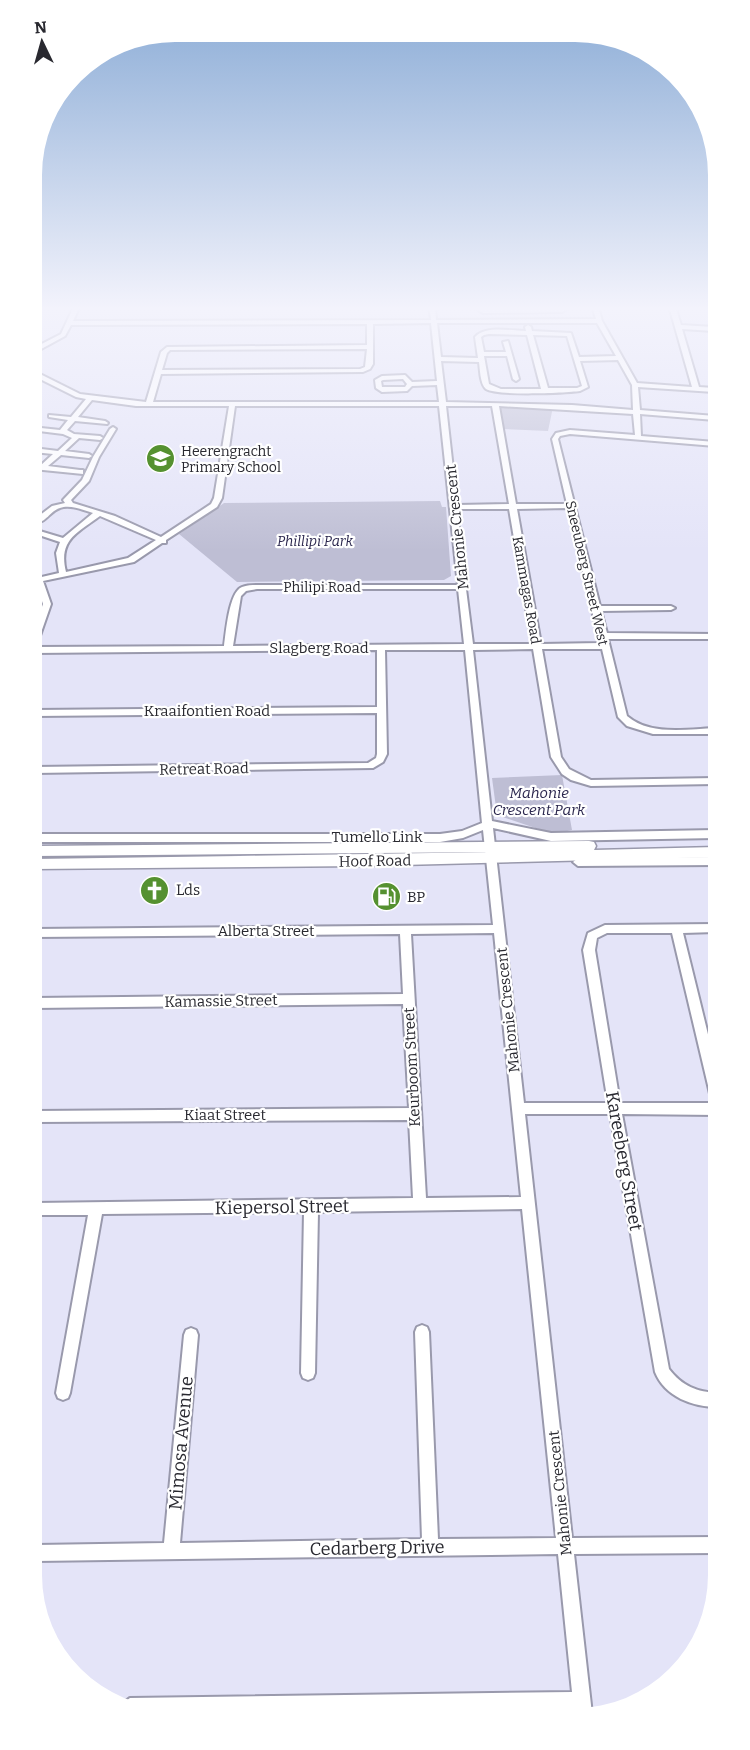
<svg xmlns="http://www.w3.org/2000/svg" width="750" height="1750" font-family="Bitter,serif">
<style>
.green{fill:#bebed4}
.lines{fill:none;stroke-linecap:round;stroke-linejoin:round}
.minor-casing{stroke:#9999ac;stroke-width:4}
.secondary-casing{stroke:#9999ac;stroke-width:3}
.minor{fill:#fff;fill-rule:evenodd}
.secondary{fill:#fff;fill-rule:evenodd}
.labels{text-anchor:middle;stroke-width:4.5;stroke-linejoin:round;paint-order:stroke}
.far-poi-label{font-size:14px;fill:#292930;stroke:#fff;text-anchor:start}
.far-park-label{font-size:14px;font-style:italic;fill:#2b274e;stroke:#fff}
.far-street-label{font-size:14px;fill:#292930;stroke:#fff}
.street-label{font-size:15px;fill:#292930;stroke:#fff}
.park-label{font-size:15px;font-style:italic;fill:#2b274e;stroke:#fff}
.poi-label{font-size:15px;fill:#292930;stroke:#fff;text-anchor:start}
.near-street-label{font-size:18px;fill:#292930;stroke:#fff}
</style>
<rect width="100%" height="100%" fill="#e4e4f8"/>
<path class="green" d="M498,406L553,407L548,431L503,429Z
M440,501L442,507H446L451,576L444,580L237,582L179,534L224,503Z
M562,775L572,830L553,834L497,815L492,778Z"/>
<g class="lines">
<defs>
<path id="minor" d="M74,306H80L73,321L431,320L429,306H435L436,320L596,319L592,306H598L602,321L637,383L692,387L669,306H675L681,325L714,327V331L682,329L699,387L714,388V392L638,387L640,410L715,416V420L640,414L641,436L715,442V446L570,434L560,436L558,439L600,606H671L675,608L671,610L601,611L607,633L715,634V639H608L627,716C650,736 687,729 716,728V734H653L627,726L618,717L602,649H542L561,757L569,769L591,780L716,778V784L591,786L571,780L562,774L551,757L533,649L473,650L492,821L551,833L716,830V838L551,841L493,828L524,1103H608L583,950L588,933L605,925L716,924V932L683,933L717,1071V1103L713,1102L711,1098L672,933H607L597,938L595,950L620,1103H717V1115L622,1114L669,1369C682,1386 697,1392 718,1393V1407C693,1407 665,1397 655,1372L610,1114H525L572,1538L718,1537V1553L574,1554L592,1714H574V1710L147,1716L123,1703L130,1698L572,1692L558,1554L36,1561V1545L164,1543L184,1335L186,1330L191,1328L196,1330L198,1335L180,1543L422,1539L415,1332L417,1327L422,1325L427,1327L429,1332L438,1539L556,1538L522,1209L318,1212L315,1373L313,1378L308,1380L303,1378L301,1373L304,1212L102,1214L70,1393L68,1398L63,1400L58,1398L56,1393L88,1215H35V1203L413,1198L409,1120L35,1122V1111L409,1108L403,1004L34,1008V998L403,994L400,934L34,937V929L493,925L483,830L463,838L440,842H34V834H440L462,831L482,823L465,650H385L387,754L383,762L373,768L34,773V767L368,763L376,758L377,754V713L34,716V710L377,707V650L33,653V632L43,604L36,583H33V579L59,573L56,553L60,542L33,533V529L63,538L93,513C83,510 70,504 60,508C50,511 46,523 35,523V519L52,506L65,503L63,500L82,480L93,457L110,429L113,427L116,429L99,457L89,481L71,500L73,503L115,516L161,537L211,504L214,498L229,406H136L92,400L78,417L105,421L108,423L107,424L75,421L67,430L74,434L100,436L103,438L100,440L79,438L65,451L89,454L92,456L89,458L61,455L48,466L80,470H83V474L33,469V465L40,466L53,454L33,452V448L58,451L72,438L63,434L39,431L38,430L41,428L60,430L68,420L49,417V415L71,417L86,399L76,397L32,375V370L80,394L146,402L161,352L167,347L367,345V324L71,325L65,336L32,354V349L61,334ZM431,323L437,381L412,382L405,375L382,376L375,380L376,388L382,392L407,391L412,386L437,385L439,402H153L161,374L363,372L370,369L373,364V324ZM437,323H597L616,356L579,357L571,333L532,331L531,327L528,325L525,327L526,331C511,331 486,325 475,337L478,358L441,357ZM489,334L527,335L541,389H501L489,384L484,356H507L513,379L516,381L519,379L508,341L503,342L506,352H484L481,337L484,335ZM533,335L567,336L582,386L577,388H548ZM367,349L365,367L360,369L162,370L167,353L170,350ZM618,360L632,385L633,410L572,405L446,402L441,361L479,362C480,369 480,384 486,389C497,396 565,393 580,391L588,387L580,361ZM403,379L407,384L405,387H382L381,381L383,380ZM235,406H439L458,585H257C253,585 247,585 242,587C229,592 226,632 224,646L36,647L51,604L43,581L134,562L162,543H166V540L217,507L222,498ZM446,406H492L509,504L457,505ZM499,406L633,414L635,435L570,430L556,433L552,439L567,504H516ZM568,508L598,636L601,643L541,644L517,509ZM457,509H509L532,644H473L466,589L468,587L466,585ZM100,516L156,540L128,558L66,572C58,540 77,533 100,516ZM257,589H458L464,644L233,646L241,596L246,591ZM494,933L521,1197L426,1198L411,934Z
M471,306H479L484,309L561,308L564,306H572L562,312L483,313Z
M716,857V865L578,866L573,862L578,858Z"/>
<path id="secondary" d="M589,841L594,842L596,846L594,850L716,847V857L362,866L34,869V859L497,852L34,856V846Z"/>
</defs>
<use href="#minor" class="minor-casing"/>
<use href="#secondary" class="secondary-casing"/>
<use href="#minor" class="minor"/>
<use href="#secondary" class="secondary"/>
</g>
<linearGradient id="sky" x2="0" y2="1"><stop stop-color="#8bacd6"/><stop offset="0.56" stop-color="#f3f3fc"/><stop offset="1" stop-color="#f3f3fc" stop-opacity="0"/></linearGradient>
<rect width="750" height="551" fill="url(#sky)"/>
<defs>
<symbol id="school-disc" viewBox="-11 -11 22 22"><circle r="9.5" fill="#559130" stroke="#fff"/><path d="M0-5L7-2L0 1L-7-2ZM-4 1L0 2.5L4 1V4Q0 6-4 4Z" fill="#fff"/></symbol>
<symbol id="church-disc" viewBox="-11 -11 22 22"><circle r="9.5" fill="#559130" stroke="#fff"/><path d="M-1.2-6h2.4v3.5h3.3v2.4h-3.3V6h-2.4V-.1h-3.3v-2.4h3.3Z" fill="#fff"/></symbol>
<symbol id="fuel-disc" viewBox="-11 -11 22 22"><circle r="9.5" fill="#559130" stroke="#fff"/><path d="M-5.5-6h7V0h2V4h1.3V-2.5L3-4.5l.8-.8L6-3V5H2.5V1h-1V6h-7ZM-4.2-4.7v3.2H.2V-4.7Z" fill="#fff"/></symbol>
</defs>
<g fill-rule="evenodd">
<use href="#school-disc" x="144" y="442" width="33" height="33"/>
<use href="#church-disc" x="138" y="874" width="33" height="33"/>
<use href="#fuel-disc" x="370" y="880" width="33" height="33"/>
</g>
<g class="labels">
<g class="far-poi-label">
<text x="181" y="456">Heerengracht<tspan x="181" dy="16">Primary School</tspan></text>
</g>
<g class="far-park-label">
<text x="315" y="546">Phillipi Park</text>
</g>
<g class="far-street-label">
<text transform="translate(587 573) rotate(77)" y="5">Sneeuberg Street West</text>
<text x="322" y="592">Philipi Road</text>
<text transform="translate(527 590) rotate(80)" y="5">Kammagas Road</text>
</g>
<g class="street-label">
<text transform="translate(457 527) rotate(-96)" y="5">Mahonie Crescent</text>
<text x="319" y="653">Slagberg Road</text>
<text x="207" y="716">Kraaifontien Road</text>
<text transform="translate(204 769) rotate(-1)" y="5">Retreat Road</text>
<text x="377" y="842">Tumello Link</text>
<text transform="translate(375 861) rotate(-1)" y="5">Hoof Road</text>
<text x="266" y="936">Alberta Street</text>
<text transform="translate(221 1001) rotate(-1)" y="5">Kamassie Street</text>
<text transform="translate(508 1010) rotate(-96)" y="5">Mahonie Crescent</text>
<text transform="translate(412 1067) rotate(-93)" y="5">Keurboom Street</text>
<text x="225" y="1120">Kiaat Street</text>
<text transform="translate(560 1493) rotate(-96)" y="5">Mahonie Crescent</text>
</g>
<g class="park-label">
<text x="539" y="798">Mahonie<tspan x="539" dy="17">Crescent Park</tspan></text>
</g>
<g class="poi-label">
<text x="176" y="895">Lds</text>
<text x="407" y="902">BP</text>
</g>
<g class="near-street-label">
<text transform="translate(624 1161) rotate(80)" y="6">Kareeberg Street</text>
<text transform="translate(282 1207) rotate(-1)" y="6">Kiepersol Street</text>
<text transform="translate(181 1443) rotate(-85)" y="6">Mimosa Avenue</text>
<text transform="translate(377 1548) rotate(-1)" y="6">Cedarberg Drive</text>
</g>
</g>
<path d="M0 0H750V1750H0ZM175 42H575A133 133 0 0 1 708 175V1575A133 133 0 0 1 575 1708H175A133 133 0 0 1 42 1575V175A133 133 0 0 1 175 42Z" fill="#fff" fill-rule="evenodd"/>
<g transform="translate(42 42) rotate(355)" stroke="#ffffff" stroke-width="4.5" paint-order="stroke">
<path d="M0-4.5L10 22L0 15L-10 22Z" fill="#292930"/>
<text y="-9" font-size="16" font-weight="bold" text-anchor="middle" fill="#292930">N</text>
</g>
</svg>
